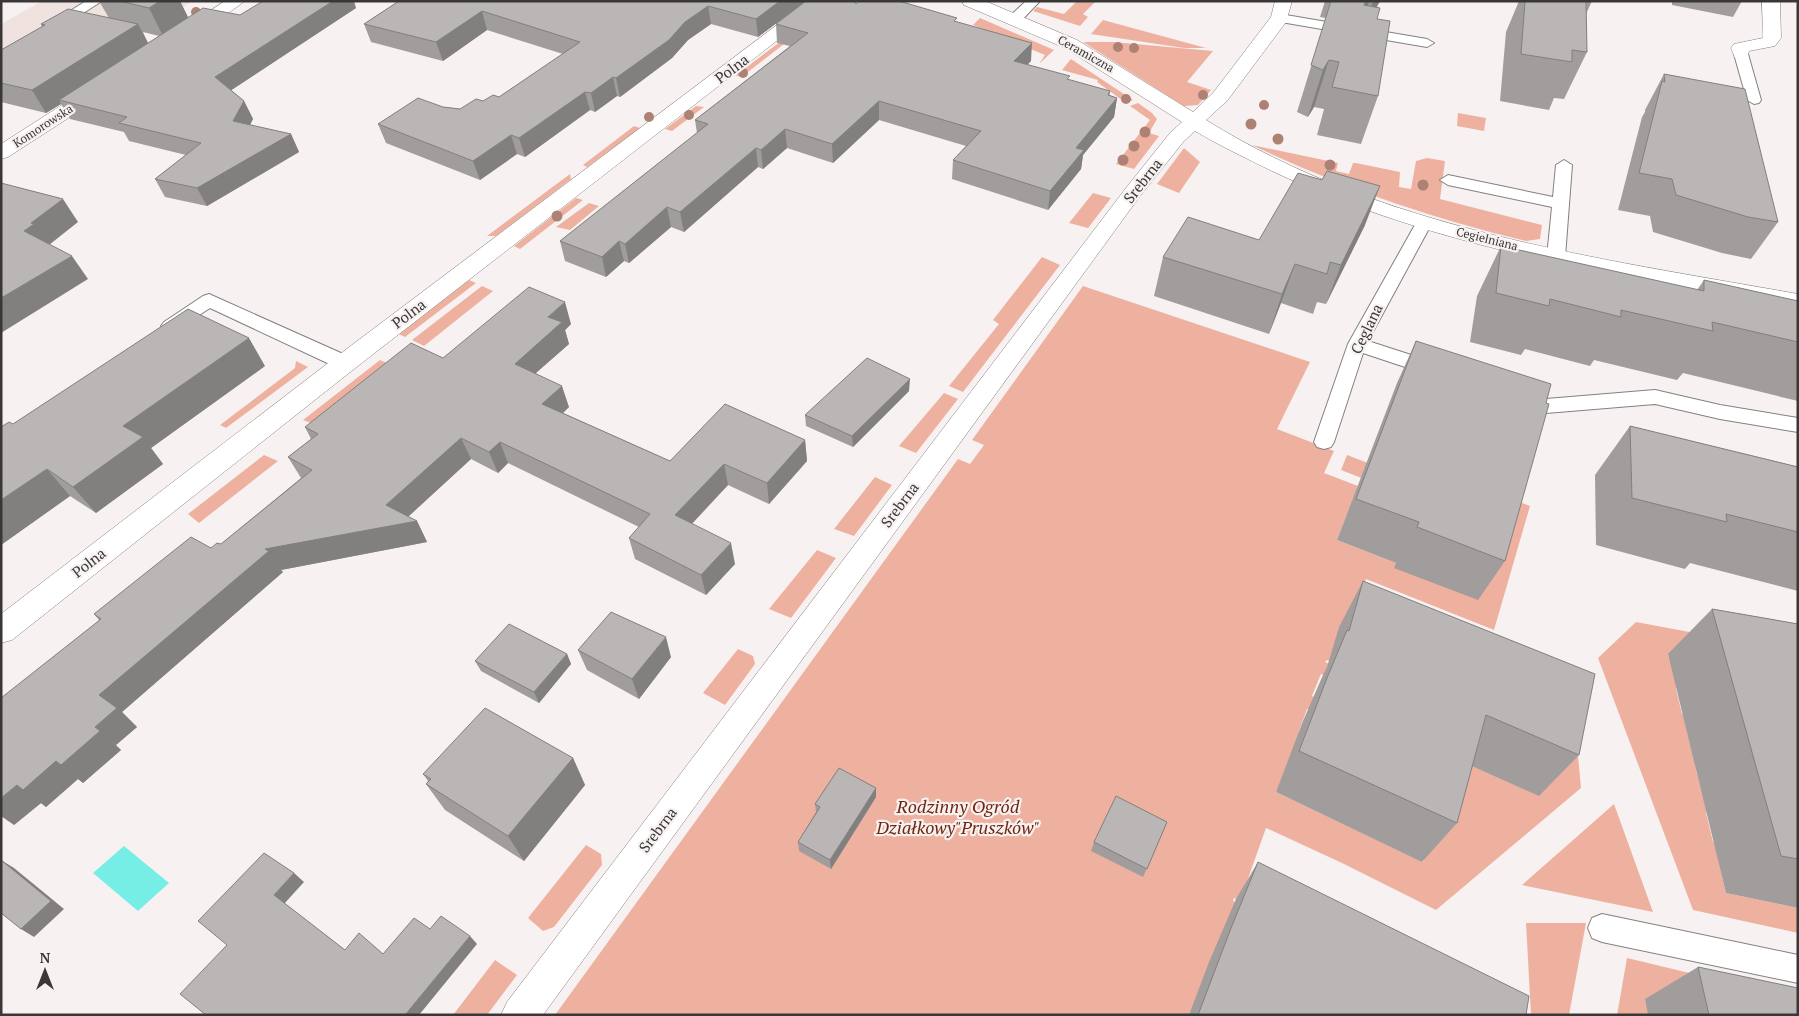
<svg xmlns="http://www.w3.org/2000/svg" width="1799" height="1016" font-family="'PT Serif',serif">
<style>
.built{fill:#f0e3df}
.green{fill:#eeb1a0}
.water{fill:#77eee5}
.lines{fill:none;stroke-linecap:round;stroke-linejoin:round}
.service-casing{stroke:#84807f;stroke-width:2}
.minor-casing{stroke:#84807f;stroke-width:1}
.tertiary-casing{stroke:#84807f;stroke-width:1}
.service{fill:#fff;fill-rule:evenodd}
.minor{fill:#fff;fill-rule:evenodd}
.tertiary{fill:#fff;fill-rule:evenodd}
.tree{fill:#ad8275}
.wall{fill:#a09d9c;fill-rule:evenodd}
.shaded-wall{fill:#827f7f}
.building{fill:#bab6b5;stroke:#827f7f}
.labels{text-anchor:middle;stroke-width:4.5;stroke-linejoin:round;paint-order:stroke}
.far-street-label{font-size:12px;fill:#393737;stroke:#f7f2f1}
.street-label{font-size:15px;fill:#393737;stroke:#f7f2f1}
.near-park-label{font-size:18px;font-style:italic;fill:#712610;stroke:#f7f2f1}
</style>
<rect width="100%" height="100%" fill="#f7f2f1"/>
<path class="built" d="M42,1H193L135,37L1,81V24Z"/>
<path class="green" d="M1077,1H1096L1083,14L1088,17L1080,26L1033,11L1037,7L1064,14Z
M980,18L1054,50L1039,64L1045,55L973,25Z
M1103,20L1206,48H1184L1091,34Z
M805,23L810,24L744,75L735,76Z
M1083,42H1113L1213,51L1187,82L1211,90L1198,105L1184,106Z
M1071,59L1133,100L1126,103L1097,82L1098,80L1062,70Z
M1138,103L1152,113L1157,119L1149,133L1159,136L1134,169L1116,164L1150,120L1130,106Z
M696,106L704,107L672,131L665,129Z
M1458,113L1486,118L1484,131L1457,126Z
M634,126L640,128L587,167L583,165Z
M1252,145L1338,163L1336,171L1349,174L1353,163H1356L1400,172L1399,187L1411,189L1416,161L1427,158L1445,161L1440,199L1542,225L1540,239L1526,241C1431,218 1340,187 1252,145Z
M1184,148L1200,162L1179,193L1157,184Z
M570,174L571,179L496,236H487Z
M1093,193L1111,198L1088,228L1069,223Z
M576,198L583,200L520,249L514,246Z
M589,203L599,206L570,230L556,227Z
M1042,257L1060,265L963,392L949,386L999,324L993,320Z
M469,280L476,283L405,337L399,334Z
M482,286L493,291L424,346L412,340Z
M1083,286L1310,362L1277,429L1334,451L1324,473L1358,486L1337,540L1396,563L1423,502L1341,470L1347,455L1473,503L1478,487L1530,506L1494,630L1366,579L1345,630L1339,627L1335,663L1327,660L1325,662L1334,666L1330,678L1321,674L1312,696L1321,700L1317,713L1307,709L1299,731L1308,736L1276,792L1423,862L1448,772L1572,690L1581,788L1436,910L1342,863L1266,828L1240,901L1234,898L1233,901L1242,906L1189,1015H555L958,459L970,464L984,445L972,440Z
M380,360L396,367L321,427L303,420Z
M296,361L308,367L226,428L220,425L295,368Z
M944,393L958,399L916,453L899,446Z
M264,455L278,461L199,523L188,514Z
M875,477L892,485L854,536L834,529Z
M817,550L836,558L791,618L769,609Z
M1636,622L1711,636L1668,655L1669,658L1678,660L1676,689L1682,714L1693,716L1696,770L1703,797L1713,799L1706,813L1713,842L1724,845L1718,859L1726,893L1798,908V933L1693,910L1598,658Z
M738,649L753,656L755,664L725,705L703,693Z
M1614,804L1653,912L1522,885Z
M586,845L601,854L602,865L554,927L543,931L528,918Z
M1526,923H1586L1569,1015H1531Z
M1627,958L1698,975L1703,1012L1645,999L1646,1004L1658,1007L1660,1015H1617Z
M495,960L517,975L487,1015H453Z"/>
<path class="water" d="M124,846L169,883L138,911L93,873Z"/>
<g class="lines">
<defs>
<path id="service" d="M86,1H102L60,28H50L48,25Z
M1026,1H1040L1020,22H1010L1008,19L1010,16Z
M1280,14L1427,39L1434,43L1427,47L1275,21L1273,18L1275,15Z
M1741,50L1748,54L1761,100L1759,103L1754,104L1747,100L1734,54Z
M1564,160L1572,165L1565,257L1562,261H1550L1547,257L1552,207L1448,185L1440,180L1448,175L1553,197L1556,165Z
M1424,218L1430,219L1432,223L1368,341L1442,365L1445,370L1442,375L1435,377L1363,353L1334,442L1331,447L1324,449L1317,447L1314,442L1348,344L1416,223L1418,219Z
M209,294L352,358L354,363L352,368L345,369L338,368L210,308L176,330L170,332L164,330L161,326L164,322L203,296Z
M1655,390L1720,405L1798,418V432L1720,419L1655,404L1546,413L1514,403L1511,398L1514,393L1521,391L1546,399Z
M1602,914L1798,955V983L1602,942L1592,938L1588,928L1592,918Z"/>
<path id="minor" d="M809,1H828L354,369L12,640L1,643V614L336,357Z
M962,1H985L1077,40L1193,112L1213,93L1271,17L1275,1H1292L1286,22L1227,101L1206,120C1382,230 1597,258 1798,294V309C1620,276 1437,249 1272,171C1246,158 1220,146 1195,131L1184,141L1140,196L543,1015H501L507,1002L1126,188L1170,133L1182,122L1065,48L964,5Z
M1762,1H1780L1781,38L1775,46L1749,51L1747,58H1735L1731,48L1734,44L1763,38Z"/>
<path id="tertiary" d="M225,1H245L196,36H184L181,32L184,28Z
M97,85L104,87L106,91L104,95L8,157L1,159V144L90,87Z"/>
</defs>
<use href="#service" class="service-casing"/>
<use href="#minor" class="minor-casing"/>
<use href="#tertiary" class="tertiary-casing"/>
<use href="#service" class="service"/>
<use href="#minor" class="minor"/>
<use href="#tertiary" class="tertiary"/>
</g>
<g class="tree">
<circle cx="196" cy="12" r="5"/>
<circle cx="1118" cy="47" r="5"/>
<circle cx="1134" cy="48" r="5"/>
<circle cx="743" cy="73" r="5"/>
<circle cx="1203" cy="95" r="5"/>
<circle cx="1126" cy="99" r="5"/>
<circle cx="1264" cy="105" r="5"/>
<circle cx="689" cy="115" r="5"/>
<circle cx="649" cy="117" r="5"/>
<circle cx="1251" cy="124" r="5.5"/>
<circle cx="1145" cy="132" r="5.5"/>
<circle cx="1278" cy="139" r="5.5"/>
<circle cx="1134" cy="146" r="5.5"/>
<circle cx="1123" cy="160" r="5.5"/>
<circle cx="1330" cy="165" r="5.5"/>
<circle cx="1423" cy="185" r="5.5"/>
<circle cx="557" cy="216" r="5.5"/>
</g>
<path class="wall" d="M99,1H180L188,18L240,15L356,8L231,90L244,101L253,119L250,125L291,134L299,152L207,206L165,197L155,179L186,155L129,141L124,132L70,119L61,104L46,113L1,102V50L42,27L41,24L109,18ZM143,32L159,36L148,43Z
M399,1H806L758,37L711,24L688,40L672,58L620,97L617,96L595,112L590,110L525,157L517,154L480,180L386,143L378,124L443,107L460,109L483,101L499,97L563,54L487,30L443,61L371,42L364,24Z
M1325,1H1380L1377,7L1378,96L1361,144L1317,135L1324,109L1314,107L1308,117L1297,112L1326,18L1320,17Z
M1519,1H1592L1586,14L1587,52L1564,99L1554,98L1549,110L1500,101L1506,32Z
M1672,1H1742L1733,17L1672,5Z
M856,4L957,22L1031,61L1027,64L1109,95L1117,98L1114,117L1083,155L1081,169L1048,210L952,179L953,160L966,146L879,120L833,163L787,148L763,169L758,167L684,232L671,227L629,263L624,261L606,277L565,261L560,241L697,133L695,120L790,46L777,43L776,24Z
M1664,74L1778,222L1751,259L1722,253L1653,232L1650,216L1618,210L1642,117L1645,112V110Z
M1365,225L1326,304L1317,302L1313,314L1281,303L1269,334L1154,296L1163,257L1259,240Z
M1501,246L1697,290L1704,280L1798,301V401L1683,373L1677,380L1594,360L1590,366L1525,349L1521,355L1470,342L1477,296Z
M571,324L565,330L569,344L536,373L569,407L563,413L670,461L805,440L807,461L769,504L728,485L692,524L735,564L706,595L635,559L629,538L639,527L508,463L498,473L471,459L408,517L417,521L427,542L281,570L283,572L122,712L137,727L116,745L121,750L83,783L78,779L46,807L41,803L14,825L99,620L94,614L211,548L221,544L301,478L288,457L311,439L305,427L443,358Z
M1416,341L1505,561L1478,600L1394,568L1396,563L1337,540L1397,383Z
M265,366L151,448L163,464L96,513L70,496L1,545L13,424Z
M909,391L853,447L806,426L805,415Z
M1630,426L1798,467V591L1690,563L1685,569L1596,545L1595,475Z
M1363,581L1579,755L1539,796L1472,766L1457,823L1422,862L1276,792L1303,721L1323,675L1327,667L1339,627Z
M1712,609L1798,624V908L1726,893L1668,654Z
M578,650L671,657L639,699L587,670Z
M567,654L571,664L539,703L481,671L475,661Z
M573,758L585,785L524,861L445,810L426,784L428,781L423,774Z
M876,797L831,869L799,851L798,842L816,812L815,804Z
M1167,822L1143,877L1091,851L1094,842Z
M1258,862L1526,1015H1189L1209,962L1236,899Z
M1698,967L1798,1015H1648L1645,999Z"/>
<path class="shaded-wall" d="M160,1H180L190,21L164,38L149,8Z
M333,1H354L356,8L224,95L215,77Z
M780,1H806L758,37L756,19Z
M1366,1H1369L1358,37L1364,5Z
M1373,1H1380L1364,26Z
M708,6L711,24L688,40L672,58L620,97L616,78L685,22Z
M482,11L487,30L443,61L436,42Z
M138,24L150,47L59,100L61,104L46,113L32,90Z
M1032,43L1031,61L1013,80L1014,61Z
M1329,60L1314,107L1308,117L1323,70Z
M613,77L617,96L595,112L591,93Z
M1110,91L1107,110L1117,98L1114,117L1083,155L1081,169L1048,210L1050,191Z
M585,92L590,110L525,157L519,138Z
M244,101L253,119L242,139L233,121Z
M879,101V120L833,163L832,144Z
M785,129L787,148L763,169L761,150Z
M291,134L299,152L207,206L197,188Z
M511,135L517,154L480,180L473,161Z
M756,148L758,167L684,232L680,212Z
M1380,186L1365,225L1326,304L1341,265Z
M63,199L78,222L49,245L24,231L31,223Z
M667,207L671,227L629,263L625,244Z
M619,241L624,261L606,277L602,257Z
M72,256L88,279L1,333V298Z
M1295,264L1281,303L1269,334L1282,294Z
M565,302L571,324L565,330L569,344L522,385L515,364L548,317Z
M249,338L265,366L151,448L163,464L96,513L73,487L123,426Z
M910,379L909,391L853,447L852,436Z
M562,386L569,407L550,425L542,404Z
M461,438L471,459L400,524L417,521L427,542L281,570L283,572L122,712L137,727L116,745L95,727L99,695L265,549L386,505Z
M805,440L807,461L769,504L767,483Z
M500,442L508,463L498,473L489,452Z
M724,464L728,485L680,536L675,515Z
M47,469L70,496L1,545V500Z
M731,543L735,564L706,595L701,575Z
M666,637L671,657L639,699L632,679Z
M567,654L571,664L539,703L534,692Z
M100,731L121,750L83,783L61,765Z
M573,758L585,785L524,861L508,836Z
M56,761L78,779L46,807L41,803L14,825L1,816V798L17,785Z
M876,788V797L831,869L830,860Z
M1,860L14,868L64,909L34,937L21,929Z
M294,873L304,882L284,904L274,895Z
M470,936L477,944L419,1015H405Z"/>
<path class="building" d="M120,1H160L149,8Z
M263,1H333L215,77L244,101L233,121L291,134L197,188L155,179L201,143L119,123L127,117L59,100L203,8L240,15Z
M399,1H780L756,19L708,6L685,22L669,40L616,78L613,77L591,93L585,92L519,138L511,135L473,161L378,124L418,98L443,107L460,109L476,99L483,101L493,95L499,97L580,42L482,11L436,42L364,24Z
M806,1H854L856,4L859,1H899L957,18L954,21L1032,43L1014,61L1070,76L1067,79L1110,91L1108,95L1117,98L1076,148L1084,150L1050,191L953,160L981,131L879,101L832,144L785,129L761,150L756,148L680,212L667,207L625,244L619,241L602,257L560,241L708,124L695,120L808,33L776,24Z
M1331,1H1366L1364,5L1380,8L1377,19L1390,21L1378,96L1332,87L1339,62L1329,60L1323,70L1311,65Z
M1525,1H1586L1587,52L1572,50V62L1521,54Z
M68,9L138,24L32,90L1,83V50L45,25L41,24Z
M1664,74L1745,89L1778,222L1748,217L1676,195L1672,179L1639,173L1662,81L1665,82Z
M1327,171L1380,186L1341,265L1330,262L1327,274L1295,264L1282,294L1163,257L1188,217L1259,240L1298,173L1322,180Z
M1,183L63,199L31,223L34,224L24,231L72,256L1,298Z
M1501,246L1704,291V280L1798,301V342L1712,322L1713,331L1621,310V317L1550,299L1549,306L1496,293Z
M529,287L565,302L548,317L562,322L515,364L562,386L542,404L670,461L725,404L805,440L767,483L724,464L675,515L731,543L701,575L629,538L650,514L500,442L489,452L461,438L386,505L417,521L265,549L269,551L99,695L117,708L95,727L100,731L61,765L56,761L23,790L17,785L1,798V698L101,619L94,614L191,537L211,548L217,543L221,544L312,470L288,457L318,434L305,427L411,343L443,358Z
M188,309L249,338L123,426L143,437L73,487L47,469L1,500V427L9,422L13,424Z
M1416,341L1551,384L1546,403L1549,404L1505,561L1417,527L1419,522L1356,499Z
M867,358L910,379L852,436L805,415Z
M1630,426L1798,467V532L1726,514L1727,522L1632,498Z
M1363,581L1595,674L1579,755L1486,715L1457,823L1299,751L1327,678L1347,630L1349,631Z
M1712,609L1798,624V859L1781,856Z
M611,612L666,637L632,679L578,650Z
M509,624L567,654L534,692L475,661Z
M485,708L573,758L508,836L426,784L431,779L423,774Z
M839,768L876,788L830,860L798,842L820,807L815,804Z
M1116,796L1167,822L1147,869L1094,842Z
M264,853L294,873L274,895L345,950L359,933L383,954L414,918L430,929L441,916L470,936L405,1015H206L180,994L227,945L198,921Z
M1,860L51,901L21,929L1,913Z
M1258,862L1529,996L1526,1015H1198L1231,928Z
M1698,967L1798,988V1015H1709Z"/>
<g class="labels">
<g class="far-street-label">
<text transform="translate(1086 54) rotate(29)" y="4">Ceramiczna</text>
<text transform="translate(43 126) rotate(-33)" y="4">Komorowska</text>
<text transform="translate(1487 239) rotate(14)" y="4">Cegielniana</text>
</g>
<g class="street-label">
<text transform="translate(732 69) rotate(-37)" y="5">Polna</text>
<text transform="translate(1143 181) rotate(-52)" y="5">Srebrna</text>
<text transform="translate(409 314) rotate(-37)" y="5">Polna</text>
<text transform="translate(1367 329) rotate(-64)" y="5">Ceglana</text>
<text transform="translate(900 505) rotate(-53)" y="5">Srebrna</text>
<text transform="translate(89 563) rotate(-38)" y="5">Polna</text>
<text transform="translate(658 830) rotate(-53)" y="5">Srebrna</text>
</g>
<g class="near-park-label">
<text x="958" y="813">Rodzinny Ogród<tspan x="958" dy="21">Działkowy"Pruszków"</tspan></text>
</g>
</g>
<rect width="1799" height="1016" fill="none" stroke="#393737" stroke-width="5"/>
<g transform="translate(45 971)" stroke="#f7f2f1" stroke-width="4" paint-order="stroke">
<path d="M0-4L9 19L0 12L-9 19Z" fill="#393737"/>
<text y="-8" font-size="14" font-weight="bold" text-anchor="middle" fill="#393737">N</text>
</g>
</svg>
